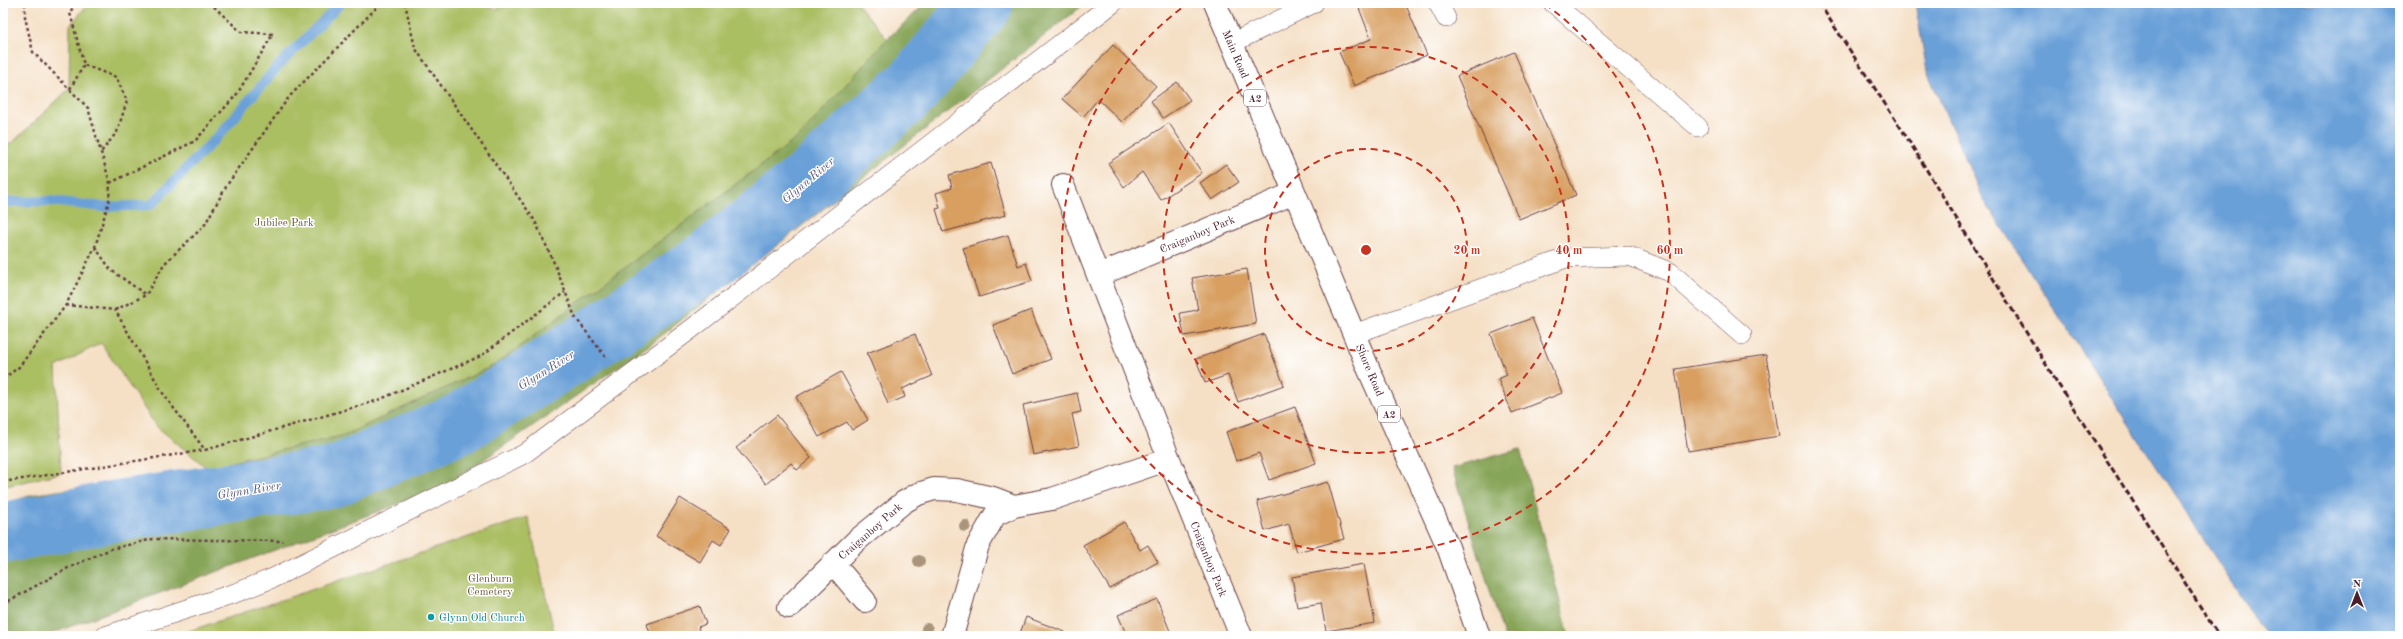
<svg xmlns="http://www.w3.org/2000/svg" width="2403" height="639" font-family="'Old Standard TT',serif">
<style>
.green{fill:#aabe62;stroke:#7a6e46}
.forest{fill:#87a558;stroke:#686242}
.water{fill:#6ba0d8;stroke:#5a6082}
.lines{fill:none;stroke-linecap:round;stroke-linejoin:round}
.stream{stroke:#6ba0d8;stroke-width:10}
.river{stroke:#6ba0d8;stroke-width:61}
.building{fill:#d89f60}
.service-casing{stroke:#643c42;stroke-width:20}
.minor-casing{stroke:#643c42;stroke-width:24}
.primary-casing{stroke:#643c42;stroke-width:24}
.path{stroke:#643c42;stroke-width:2.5;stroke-dasharray:3 3;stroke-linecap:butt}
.service{stroke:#fff;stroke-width:19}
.minor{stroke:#fff;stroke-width:22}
.primary{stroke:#fff;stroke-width:22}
.rail{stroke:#4a1f2b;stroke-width:3;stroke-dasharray:6 3;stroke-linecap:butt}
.tree{fill:#aa957b}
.ring{fill:none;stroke:#c8321e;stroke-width:2;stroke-dasharray:7 5}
.culture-dot{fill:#0f9aa8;stroke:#fff;stroke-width:1.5}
.labels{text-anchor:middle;stroke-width:3;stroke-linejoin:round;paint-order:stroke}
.shield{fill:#fff;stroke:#80626b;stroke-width:1}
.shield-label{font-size:10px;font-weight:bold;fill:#4a1f2b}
.street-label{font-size:11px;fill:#4a1f2b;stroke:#fff}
.park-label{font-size:11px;fill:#6c573e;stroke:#fff}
.culture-label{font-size:11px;fill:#0d838f;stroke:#fff;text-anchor:start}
.water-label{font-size:12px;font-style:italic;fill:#595979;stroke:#fff}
.centre{fill:#c8321e;stroke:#fff;stroke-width:2}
.ring-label{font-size:12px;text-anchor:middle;font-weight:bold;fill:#c8321e;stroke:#fff;stroke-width:3;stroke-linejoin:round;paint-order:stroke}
</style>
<rect width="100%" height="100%" fill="#fff"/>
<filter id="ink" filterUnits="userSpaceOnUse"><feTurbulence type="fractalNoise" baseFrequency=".025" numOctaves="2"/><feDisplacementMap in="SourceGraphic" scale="8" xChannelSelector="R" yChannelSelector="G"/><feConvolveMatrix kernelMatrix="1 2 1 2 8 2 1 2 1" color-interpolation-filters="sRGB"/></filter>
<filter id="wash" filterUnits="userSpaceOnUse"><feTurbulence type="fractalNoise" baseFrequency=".012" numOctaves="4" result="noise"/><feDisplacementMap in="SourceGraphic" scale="16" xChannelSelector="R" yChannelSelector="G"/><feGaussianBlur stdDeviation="0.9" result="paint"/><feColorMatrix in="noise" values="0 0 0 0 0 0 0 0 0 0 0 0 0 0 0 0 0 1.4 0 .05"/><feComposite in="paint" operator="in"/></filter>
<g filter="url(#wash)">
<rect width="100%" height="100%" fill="#f5e0c6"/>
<path class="green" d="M89,3H481L496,9L522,3H857L887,39L800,136L495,365L345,435L207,468L156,426L101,343L56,367L61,473L3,487V144L12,143L69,89L70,25Z
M528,517L555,636H174Z"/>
<path class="forest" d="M926,3H1086L651,344L446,486L45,636H3V504L36,494L195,471L345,435L495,365L800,136L887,39Z
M1520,449L1569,636H1504L1452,468Z"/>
<path class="water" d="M972,3H992L913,99L903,103L812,178L854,131L928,65Z
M1915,3H2400V636H2266L1982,197L1927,71Z"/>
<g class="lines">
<path class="stream" d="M3,202L51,201L104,207L151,205L221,133L278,66L341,3"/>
<path class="river" d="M3,533L115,511L333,477L459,424L577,350L711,259L812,178L913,87L983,3"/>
</g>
<g id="blocks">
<path class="building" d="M1357,3H1405L1427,55L1354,86L1339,52L1371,39Z
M1113,45L1156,86L1122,122L1098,99L1083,117L1062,99Z
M1514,52L1576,195L1519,219L1457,76Z
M1177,82L1190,100L1163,118L1151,101Z
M1169,123L1202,173L1161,200L1142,172L1124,187L1108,163Z
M991,163L1006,215L943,232L936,209L940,208L936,193L952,188L949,175Z
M1226,164L1239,182L1212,200L1200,183Z
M1008,235L1018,266L1026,263L1032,281L979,297L963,248Z
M1247,269L1256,324L1184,336L1180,313L1198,310L1192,278Z
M1031,310L1051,359L1012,374L993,325Z
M1532,318L1562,393L1512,413L1498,379L1507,375L1491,334Z
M915,334L932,376L902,389L905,397L888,404L867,353Z
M1264,334L1284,385L1238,402L1228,375L1205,383L1196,359Z
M1766,355L1779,436L1688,451L1675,369Z
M841,372L868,420L852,430L847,422L819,437L796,397Z
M1077,393L1081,412L1072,414L1079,446L1033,455L1023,405Z
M1295,407L1316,463L1269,480L1259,453L1236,461L1226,432Z
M777,415L811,458L797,470L791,463L766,484L736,448Z
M1328,482L1344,539L1297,552L1289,524L1265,531L1257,501Z
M680,498L731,529L721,545L713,540L700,562L656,536Z
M1124,522L1140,550L1148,545L1158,562L1110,589L1083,545Z
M1364,564L1375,623L1326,631L1321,603L1297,607L1292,577Z
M1157,599L1172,636H1127L1118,615Z
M700,606L706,624L698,627L701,636H651L647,624Z
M1026,617L1065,632L1063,636H1019Z"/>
</g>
</g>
<g filter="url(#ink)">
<use href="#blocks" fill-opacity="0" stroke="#643c42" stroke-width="1"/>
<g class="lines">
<defs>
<path id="service" d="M1438,3L1446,18
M1553,3L1698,127
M1232,43L1314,3
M1354,334L1566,258L1629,256L1670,272L1742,335
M105,636L238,592L273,578L524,454L690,330L1113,3"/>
<path id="minor" d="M1063,185L1169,459L1241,636
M1099,275L1294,193
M833,563L865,601
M789,607L856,541L904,502L918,494L934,489L957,490L993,498L1014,506L1052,499L1169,459
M952,636L978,545L995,515L1014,506"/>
<path id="primary" d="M1215,3L1369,370L1448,547L1479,636"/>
</defs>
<use href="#service" class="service-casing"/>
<use href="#minor" class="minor-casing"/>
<use href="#primary" class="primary-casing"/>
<path class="path" d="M75,3L70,13L84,65L116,77L127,101L117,132L101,152
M405,3L415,48L535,221L555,265L575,317L607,359
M70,89L84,65
M110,183L195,141L237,94L273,34L241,32L210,3
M95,247L111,270L146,295
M66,305L115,310L164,395L205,450L376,401L481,356L565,292
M115,310L146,295L164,264L204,226L227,185L289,97L381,3
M3,379L19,367L66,305L95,247L109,201L110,183L88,108L33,52L25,17V3
M3,482L205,450
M3,604L68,568L111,549L153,539L283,541"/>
<use href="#service" class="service"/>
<use href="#minor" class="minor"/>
<use href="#primary" class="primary"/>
<path class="rail" d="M1819,3L1904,133L2053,376L2219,636"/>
</g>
<g class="tree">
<circle cx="965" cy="526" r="6"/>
<circle cx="919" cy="561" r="6"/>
<circle cx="927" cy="629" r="6"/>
</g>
</g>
<g class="ring">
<circle cx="1366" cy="250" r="101"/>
<circle cx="1366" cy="250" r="203"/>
<path d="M1545 4A304 304 0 1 1 1187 4"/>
</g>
<circle class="culture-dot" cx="431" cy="617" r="4"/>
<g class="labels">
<g class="shield">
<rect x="1244" y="90" width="22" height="16" rx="3"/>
<rect x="1378" y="406" width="22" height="16" rx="3"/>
</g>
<g class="shield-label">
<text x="1255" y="102">A2</text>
<text x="1389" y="418">A2</text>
</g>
<g class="street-label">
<text transform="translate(1236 54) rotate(67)" y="4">Main Road</text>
<text transform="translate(1197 234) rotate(-23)" y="4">Craiganboy Park</text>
<text transform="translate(1370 370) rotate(67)" y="4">Shore Road</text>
<text transform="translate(870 531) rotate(-41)" y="4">Craiganboy Park</text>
<text transform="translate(1209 559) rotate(68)" y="4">Craiganboy Park</text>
</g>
<g class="park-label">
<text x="284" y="226">Jubilee Park</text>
<text x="490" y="582">Glenburn<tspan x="490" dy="13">Cemetery</tspan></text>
</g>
<g class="culture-label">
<text x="439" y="621">Glynn Old Church</text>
</g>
<g class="water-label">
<text transform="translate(808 180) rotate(-40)" y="4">Glynn River</text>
<text transform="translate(546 370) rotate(-32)" y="4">Glynn River</text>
<text transform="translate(249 490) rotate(-9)" y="4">Glynn River</text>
</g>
</g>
<circle cx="1366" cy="250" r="6" class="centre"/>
<g class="ring-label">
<text x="1467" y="254">20 m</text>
<text x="1569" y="254">40 m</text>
<text x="1670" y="254">60 m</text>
</g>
<rect width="2403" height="639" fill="none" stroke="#fff" stroke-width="16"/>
<g transform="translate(2357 593)" stroke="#ffffff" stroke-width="3" paint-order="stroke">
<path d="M0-3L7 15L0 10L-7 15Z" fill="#4a1f2b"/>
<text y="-6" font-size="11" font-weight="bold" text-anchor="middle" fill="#4a1f2b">N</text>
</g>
</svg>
